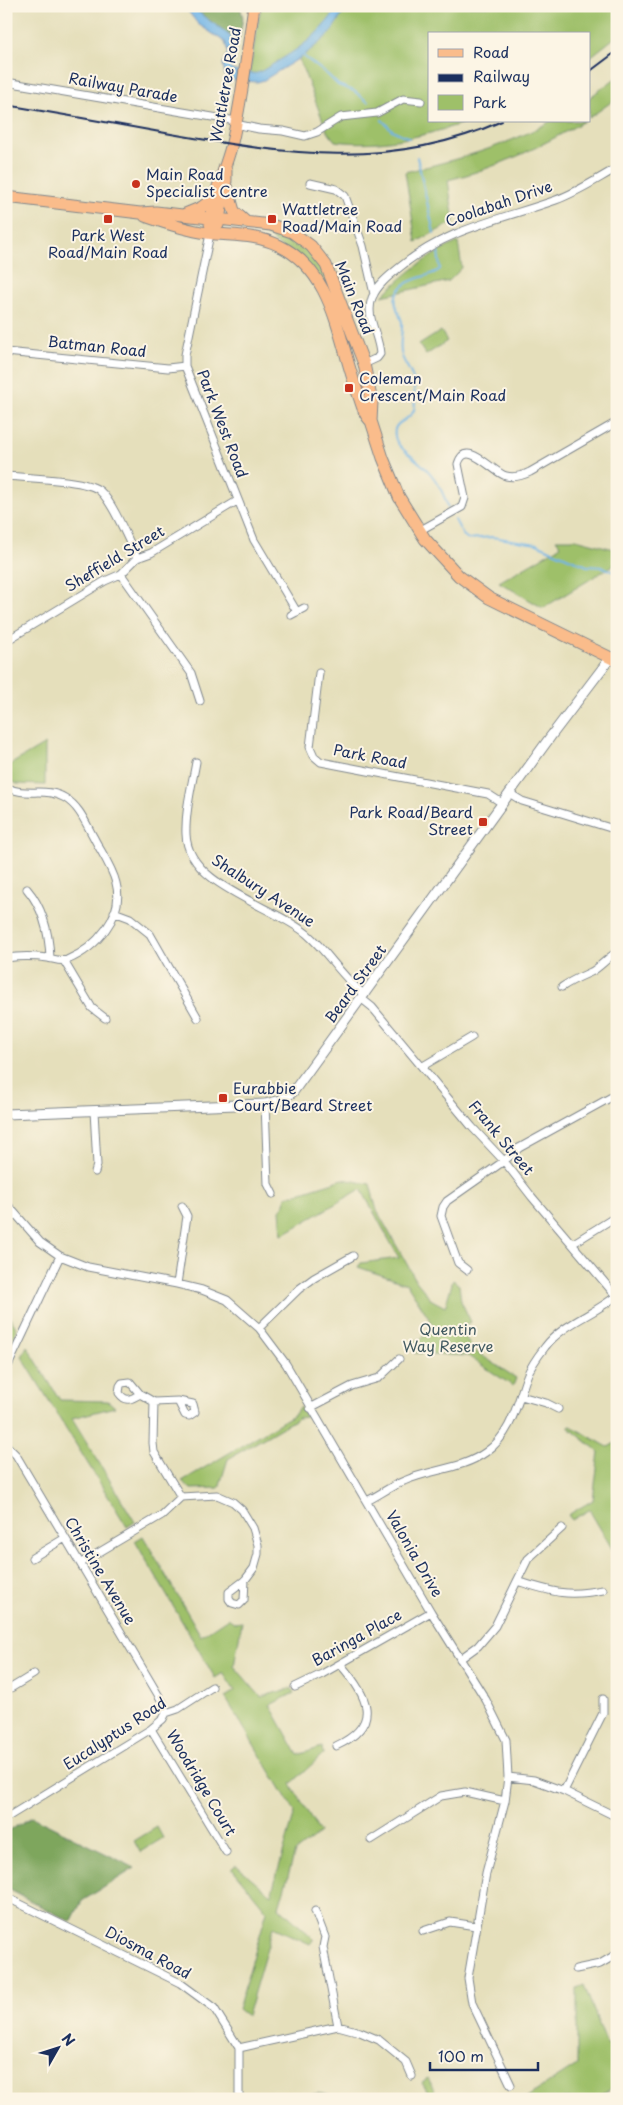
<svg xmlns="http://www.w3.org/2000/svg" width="623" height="2105" font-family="'Playpen Sans',sans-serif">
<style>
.green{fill:#9ec069;stroke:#5c7864}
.forest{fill:#7ea65d;stroke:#4c6a5e}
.water{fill:#70b4e6;stroke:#4672a2}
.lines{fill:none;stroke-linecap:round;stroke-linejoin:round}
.stream{stroke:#70b4e6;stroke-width:2}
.minor-casing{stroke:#80878c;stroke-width:9}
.tertiary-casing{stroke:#80878c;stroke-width:11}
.primary-casing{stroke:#80878c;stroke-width:13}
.minor{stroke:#fff;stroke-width:7}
.tertiary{stroke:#fff;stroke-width:9}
.primary{stroke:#fabc8b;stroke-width:11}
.rail{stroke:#1b2f5e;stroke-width:2}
.poi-dot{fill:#c8321e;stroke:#fcf5e5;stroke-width:2}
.labels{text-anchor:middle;stroke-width:4;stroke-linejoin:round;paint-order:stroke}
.street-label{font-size:15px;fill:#1b2f5e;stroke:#fcf5e5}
.poi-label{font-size:15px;fill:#1b2f5e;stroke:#fcf5e5;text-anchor:start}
.park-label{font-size:15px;fill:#425a61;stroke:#fcf5e5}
</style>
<rect width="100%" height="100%" fill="#fcf5e5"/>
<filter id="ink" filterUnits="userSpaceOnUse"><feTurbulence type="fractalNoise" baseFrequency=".02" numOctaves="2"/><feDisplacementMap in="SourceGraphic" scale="10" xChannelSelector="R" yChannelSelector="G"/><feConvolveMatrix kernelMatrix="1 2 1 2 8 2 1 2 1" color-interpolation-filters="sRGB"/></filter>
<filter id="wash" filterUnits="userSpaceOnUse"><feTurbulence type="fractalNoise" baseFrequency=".0096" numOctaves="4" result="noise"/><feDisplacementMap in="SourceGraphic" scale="20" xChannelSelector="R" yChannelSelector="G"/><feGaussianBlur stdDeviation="1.12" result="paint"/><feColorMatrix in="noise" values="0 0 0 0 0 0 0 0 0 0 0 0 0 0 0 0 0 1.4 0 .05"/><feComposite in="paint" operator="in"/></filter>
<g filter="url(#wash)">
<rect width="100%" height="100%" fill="#e5dfbb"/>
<path class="green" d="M261,6H617V36L589,58V34H429V121H469C427,136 380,147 335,141L327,131L297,54L262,76H249Z
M617,77V98L589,118V98Z
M551,121H584C541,147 497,168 448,180L454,222L416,242L405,172C456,160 505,147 551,121Z
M223,225L276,230L302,243L320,263L343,324L353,358L330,295L271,238L250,230L225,227Z
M458,242L462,268L449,281L382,296C405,274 428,255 458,242Z
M441,331L447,341L426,355L419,345Z
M556,539H576L617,550V563L543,608L499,582L561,546Z
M45,744V785L17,784L6,778V767Z
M343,1179L370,1184L377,1211L417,1282L432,1300L445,1307L453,1280L459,1285L461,1301L471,1322L461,1329L472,1349L516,1378L513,1386L468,1356L414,1353L410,1345L436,1329L407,1284L358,1267L361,1263L399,1258L361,1189L282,1235L280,1210L285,1204L286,1197Z
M6,1311L17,1329L12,1340L6,1331Z
M27,1346L60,1400L108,1401L115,1407L72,1418L135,1522L127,1527L22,1357Z
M300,1407L306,1417L298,1418L228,1459L219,1488L191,1489L182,1481L295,1414Z
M571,1426L608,1447L617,1442V1557L591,1513V1509L572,1520L568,1515L593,1500L599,1452L568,1427Z
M143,1536L201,1636L228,1618L235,1623L242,1622L234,1666L261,1697L291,1688L294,1693L270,1705L298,1755L322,1747L323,1754L291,1784L320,1833L295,1852L279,1907L314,1939L310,1944L273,1927L247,2016L238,2009L267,1911L232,1868L236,1865L271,1895L295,1812L225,1697L235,1691L223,1673L215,1678L135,1541Z
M157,1827L163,1838L140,1852L134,1841Z
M584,1985L607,2045L617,2040V2085L595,2099H524L577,2065V1988Z
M428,2079L439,2099H432L422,2083Z"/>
<path class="forest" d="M193,6H240L243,18L239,40L208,22Z
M32,1817L135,1868L82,1901L71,1922L6,1888V1832Z
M318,2093L346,2099H298Z"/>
<path class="water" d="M184,6H193C205,22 232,30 236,47C233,63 220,71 244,72C250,72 254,75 260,72C295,51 315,41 339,6H348L330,33L319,43L303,56L264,80L257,82L232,80L225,76L223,64L228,52L225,42L198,24Z"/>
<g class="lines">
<path class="stream" d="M302,55L328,75L338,85L354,91L368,102
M382,120L392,130L409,138
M417,157L434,233
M438,251L440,269C429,279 405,275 396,296C393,304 400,314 402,322C403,333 398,346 402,356C405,366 413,372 414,384C414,391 416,404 414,410C410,423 389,419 396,440C400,450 413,456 421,464C435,476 443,490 448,508
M455,520L463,535L468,539L492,537L537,544L587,566L603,567L617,573"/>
</g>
</g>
<g filter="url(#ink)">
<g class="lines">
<defs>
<path id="minor" d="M6,82L236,121
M235,124L259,129L283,131L305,136L317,132L341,117L377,113L403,99L421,101
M310,183L336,189L345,196L363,246L374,294
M210,234L185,355V366L254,540L297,612
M6,352L168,368L185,366
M364,364L377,358L380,354C379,335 365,317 372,298C377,285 390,275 400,267C448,228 500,220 556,200C578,192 597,179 617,168
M6,476C26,478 87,479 100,491C113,502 129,542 137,558
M419,531L462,507L465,498L458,464C466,437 493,473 506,476C515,478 522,476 530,472L617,422
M121,574L191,673L200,701
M291,615L304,608
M6,641L105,581L121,574L137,558L151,553L237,501
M319,673L310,747L314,756L321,762L488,794L502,803
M196,762C192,785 185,810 186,834C187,886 273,905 307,934C329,953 342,978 365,995
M6,787C26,798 45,786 65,798C80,807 86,824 94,838C101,852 112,867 116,883C125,916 96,948 67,960C61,962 54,959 48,958C34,956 20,956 6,958
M509,793L522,801L617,830
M27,889C44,909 49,933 50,958
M114,912L130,918L150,934L198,1018
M64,961L92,1008L105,1018
M562,987C572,980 580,977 591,972C600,967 607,958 617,952
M362,999L372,1007L472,1127L504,1161L532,1197L617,1297
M423,1066L472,1037
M265,1104L268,1184L273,1194
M94,1111L97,1165L95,1172
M6,1203L40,1242L60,1256L88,1267L177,1284L202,1290L227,1300L259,1328L286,1364L431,1612L486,1700L506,1740L508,1777L505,1801L486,1873L468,1978L472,2003L511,2085
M572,1244L617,1216
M467,1270L458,1263L441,1216L443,1207L447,1201L504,1161L519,1148L617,1094
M177,1284L187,1216L182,1206
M259,1328L299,1289L314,1278L353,1256
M6,1370L60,1256
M140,1394C132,1399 126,1403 119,1393L120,1386L122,1383L130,1382L140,1394L154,1402L178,1401
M521,1396L546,1403L558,1409
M178,1401L193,1404L195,1412L189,1416L185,1415Z
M154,1402L153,1443L154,1452L181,1497
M310,1408L352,1386L379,1378L399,1359
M6,1445L16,1455L163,1703L166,1713
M367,1501C379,1495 391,1486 404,1481C430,1469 461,1470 486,1452C512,1434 517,1403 527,1376C531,1365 538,1356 545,1347C562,1324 595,1314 616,1296
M32,1558L65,1538
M81,1563L162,1515L181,1497L217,1495L233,1502L242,1510L253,1528L258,1545V1554L254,1568L245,1580L229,1592V1599L232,1603L239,1605L244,1600L245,1580
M517,1581C553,1592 565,1597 603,1590
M460,1659L478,1646L495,1626L528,1559L562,1528
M295,1687L322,1674L431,1612
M6,1691L34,1674
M151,1729L226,1852
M336,1746C383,1724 368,1696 340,1664
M508,1777L534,1780L564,1791L617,1817
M564,1791L603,1713V1699
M6,1818L151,1729L163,1719L166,1713L178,1709L212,1687
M371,1840L441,1796L465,1792L505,1801
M6,1897L180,1983L214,2008L239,2048V2099
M315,1911L325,1937L323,1947L338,2026
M423,1931L450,1922L476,1926
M576,1969L600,1964L617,1954
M239,2048L338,2026L360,2032L379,2040L406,2062L412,2076"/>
<path id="tertiary" d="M6,1114L265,1104L281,1100L293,1092L551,736L611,657"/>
<path id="primary" d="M227,186L234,211L245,221
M6,197L140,213L156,212L271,225L292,232L311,246L326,265L364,364L372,402L371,421L383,458L399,497L425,539L459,576L489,598L617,661
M185,214L202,207L214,198
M145,216C165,223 186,230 207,233C231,236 256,234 278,245C334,271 338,339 357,391C361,401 363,414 371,421
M210,224C212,196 224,173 231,147C242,101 247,53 254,6
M218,225L226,180V170"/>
</defs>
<use href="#minor" class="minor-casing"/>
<use href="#tertiary" class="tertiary-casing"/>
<use href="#primary" class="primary-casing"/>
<use href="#minor" class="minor"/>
<use href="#tertiary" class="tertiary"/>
<use href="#primary" class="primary"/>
<path class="rail" d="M589,72L617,51
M6,105C61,114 116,124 171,134C285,154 391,171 502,121"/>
</g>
</g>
<g class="poi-dot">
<circle cx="136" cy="184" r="5"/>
<rect x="103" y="214" width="10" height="10" rx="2.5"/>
<rect x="267" y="214" width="10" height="10" rx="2.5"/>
<rect x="344" y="383" width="10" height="10" rx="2.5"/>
<rect x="478" y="817" width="10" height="10" rx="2.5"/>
<rect x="218" y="1093" width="10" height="10" rx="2.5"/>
</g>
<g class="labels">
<g class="street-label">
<text transform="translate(226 85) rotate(-80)" y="5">Wattletree Road</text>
<text transform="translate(123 88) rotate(10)" y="5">Railway Parade</text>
<text transform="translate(499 204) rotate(-19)" y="5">Coolabah Drive</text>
<text transform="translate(354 298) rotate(68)" y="5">Main Road</text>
<text transform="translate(97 347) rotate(6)" y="5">Batman Road</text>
<text transform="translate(222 424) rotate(69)" y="5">Park West Road</text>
<text transform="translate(115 559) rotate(-31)" y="5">Sheffield Street</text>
<text transform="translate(370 757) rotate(11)" y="5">Park Road</text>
<text transform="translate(263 891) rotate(33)" y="5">Shalbury Avenue</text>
<text transform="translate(356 984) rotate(-54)" y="5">Beard Street</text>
<text transform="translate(501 1138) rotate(50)" y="5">Frank Street</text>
<text transform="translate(414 1554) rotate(60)" y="5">Valonia Drive</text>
<text transform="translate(100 1571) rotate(59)" y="5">Christine Avenue</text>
<text transform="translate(357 1638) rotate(-29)" y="5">Baringa Place</text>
<text transform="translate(115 1734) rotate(-33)" y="5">Eucalyptus Road</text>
<text transform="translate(201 1783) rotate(59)" y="5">Woodridge Court</text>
<text transform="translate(148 1953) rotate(28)" y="5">Diosma Road</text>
</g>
<g class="poi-label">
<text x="146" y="180">Main Road<tspan x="146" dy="17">Specialist Centre</tspan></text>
<text x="282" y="215">Wattletree<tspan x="282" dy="17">Road/Main Road</tspan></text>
<text x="108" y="241" text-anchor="middle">Park West<tspan x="108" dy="17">Road/Main Road</tspan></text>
<text x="359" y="384">Coleman<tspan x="359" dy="17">Crescent/Main Road</tspan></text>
<text x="473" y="818" text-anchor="end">Park Road/Beard<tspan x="473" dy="17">Street</tspan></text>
<text x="233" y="1094">Eurabbie<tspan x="233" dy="17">Court/Beard Street</tspan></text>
</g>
<g class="park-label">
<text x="448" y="1335">Quentin<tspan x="448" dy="17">Way Reserve</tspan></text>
</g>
</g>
<rect width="623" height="2105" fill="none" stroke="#fcf5e5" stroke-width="25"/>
<rect x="428" y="32" width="162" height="90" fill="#fcf5e5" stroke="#a2a6af"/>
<rect x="438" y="49" width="25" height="8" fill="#fabc8b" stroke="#a2a6af"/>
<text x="473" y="58" font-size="15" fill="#1b2f5e">Road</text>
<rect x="438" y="74" width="25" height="8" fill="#1b2f5e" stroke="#a2a6af"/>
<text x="473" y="82" font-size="15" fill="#1b2f5e">Railway</text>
<rect x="438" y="95" width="25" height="15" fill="#9ec069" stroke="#a2a6af"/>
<text x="473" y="108" font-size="15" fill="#1b2f5e">Park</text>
<g transform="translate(58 2048) rotate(51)" stroke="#fcf5e5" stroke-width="4" paint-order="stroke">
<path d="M0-4L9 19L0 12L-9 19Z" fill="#1b2f5e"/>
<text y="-8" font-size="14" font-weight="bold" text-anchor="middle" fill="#1b2f5e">N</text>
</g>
<path d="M430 2062v8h108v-8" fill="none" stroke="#1b2f5e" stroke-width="2.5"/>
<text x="438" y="2062" font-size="15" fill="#1b2f5e" stroke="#fcf5e5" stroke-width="4" paint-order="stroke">100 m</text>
</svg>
